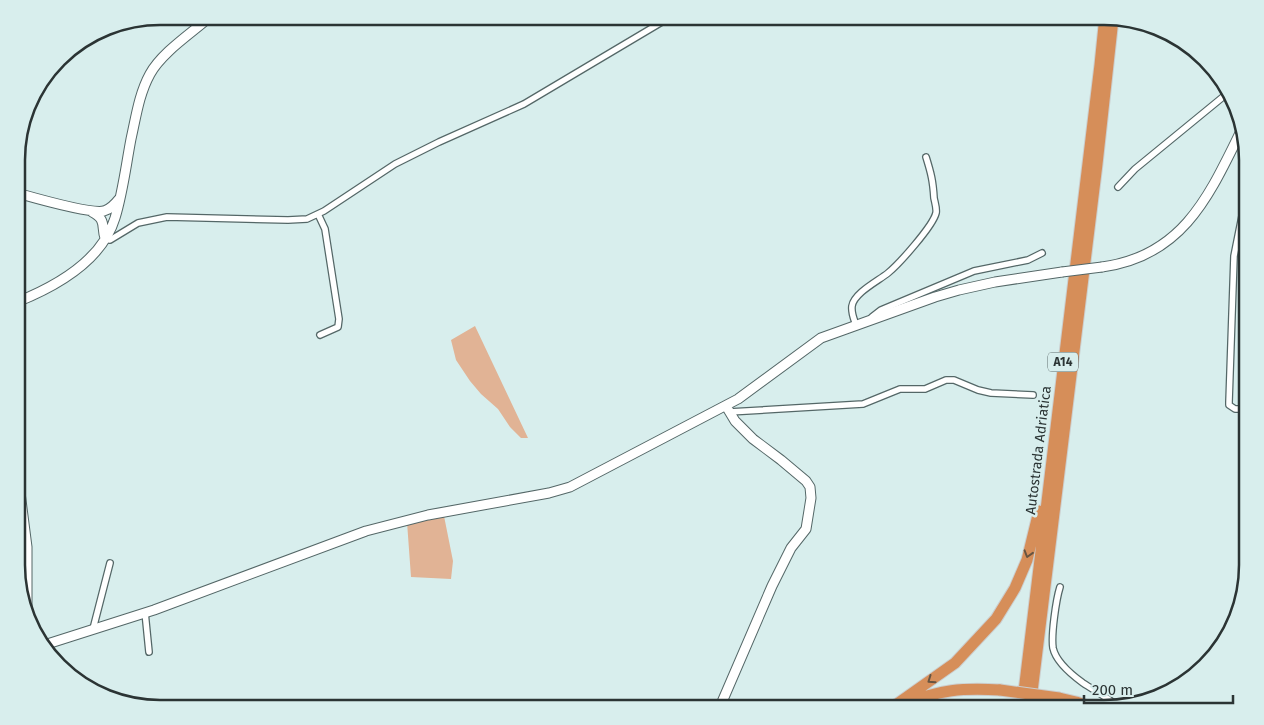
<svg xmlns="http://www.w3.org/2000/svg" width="1264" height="725" font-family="'Fira Sans',sans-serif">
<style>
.green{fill:#e1b395}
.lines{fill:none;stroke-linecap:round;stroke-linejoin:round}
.street-casing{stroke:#546767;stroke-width:8}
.secondary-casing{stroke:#546767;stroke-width:11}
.highway-casing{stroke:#cccece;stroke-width:13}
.street{stroke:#fff;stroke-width:5.5}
.secondary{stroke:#fff;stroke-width:9}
.highway{stroke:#d68e59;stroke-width:11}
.secondary-bridge-casing{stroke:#546767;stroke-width:11;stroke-linecap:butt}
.highway-bridge-casing{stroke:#cccece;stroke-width:13;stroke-linecap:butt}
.secondary-bridge{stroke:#fff;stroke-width:9}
.highway-bridge{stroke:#d68e59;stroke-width:11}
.oneway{stroke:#675441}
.labels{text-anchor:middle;stroke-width:5;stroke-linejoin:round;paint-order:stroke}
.shield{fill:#d8eeed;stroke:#5f6c6c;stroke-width:1}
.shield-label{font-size:12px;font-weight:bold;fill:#2b3434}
.street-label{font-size:14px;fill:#2b3434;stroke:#d8eeed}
.rim{fill:none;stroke:#2b3434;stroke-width:2.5}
</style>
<rect width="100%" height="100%" fill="#d8eeed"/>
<path class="green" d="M475,326L528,438H521L510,427L498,409L481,394L470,381L456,360L451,340Z
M444,516L453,561L451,579L411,577L407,522Z"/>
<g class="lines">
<defs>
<path id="street" d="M1118,187L1135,169L1229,92
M1247,191L1234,256L1229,402V405L1235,409H1247
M318,214L325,229L339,319L338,327L320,335
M105,239L110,240L138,223L167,217L288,220L307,219L324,211L395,164L439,142L524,104L672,16
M872,317L881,310L974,271L1028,260L1042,253
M856,325C854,319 851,313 852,306C854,293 878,281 888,273C899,264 933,226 936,213C937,209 935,203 934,198C933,181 931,173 926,157
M729,412L863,404L900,389H925L946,380H954L978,390L991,393L1033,395
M1060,587C1056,600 1051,635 1053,648C1056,662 1072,675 1083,683C1095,691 1108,697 1118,707
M145,612L149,652
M93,629L110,563"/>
<path id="secondary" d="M17,193C35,198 89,214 104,211C111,209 115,204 119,199
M92,212C107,220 101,226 105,238
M1102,267C1183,256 1209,196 1241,131
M17,302C57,286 102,261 115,218C123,192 126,165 131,139C136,117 139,94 150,74C162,52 192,33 211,16
M17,469L27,547V609
M41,646L154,610L366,531L428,515L549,493L570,487L738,399L821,338L935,297L959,290L995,282L1062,272
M719,709L772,586L791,548L806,529L811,498L810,487L806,481L781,460L753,439L735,421L726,406"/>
<path id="highway" d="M1059,698L1076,702L1093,708
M905,705C937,689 965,688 1000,690
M1022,708L1100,65L1105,16
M1030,708L1097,164L1113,19
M890,709L955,663L996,619L1015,588L1027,560L1039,511
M933,709H947"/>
</defs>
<use href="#street" class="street-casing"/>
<use href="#secondary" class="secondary-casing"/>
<use href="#highway" class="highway-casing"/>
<use href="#street" class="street"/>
<use href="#secondary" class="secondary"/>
<use href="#highway" class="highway"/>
<defs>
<path id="secondary-bridge" d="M1062,272L1102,267"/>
<path id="highway-bridge" d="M1000,690L1059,698"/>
</defs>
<use href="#secondary-bridge" class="secondary-bridge-casing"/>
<use href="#highway-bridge" class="highway-bridge-casing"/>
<use href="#secondary-bridge" class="secondary-bridge"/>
<use href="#highway-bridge" class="highway-bridge"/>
</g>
<defs><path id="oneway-chevron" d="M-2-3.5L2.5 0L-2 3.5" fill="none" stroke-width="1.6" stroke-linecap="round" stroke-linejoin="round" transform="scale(1.25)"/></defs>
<g class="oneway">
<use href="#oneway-chevron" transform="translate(1028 554) rotate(107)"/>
<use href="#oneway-chevron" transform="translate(931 680) rotate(145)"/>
</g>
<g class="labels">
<rect class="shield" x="1048" y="352.5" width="30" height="19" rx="4"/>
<g class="shield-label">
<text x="1063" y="366">A14</text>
</g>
<g class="street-label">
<text transform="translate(1038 450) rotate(-83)" y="5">Autostrada Adriatica</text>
</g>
</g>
<path d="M0 0H1264V725H0ZM160 25H1104A135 135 0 0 1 1239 160V565A135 135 0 0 1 1104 700H160A135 135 0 0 1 25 565V160A135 135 0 0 1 160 25Z" fill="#d8eeed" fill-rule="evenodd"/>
<path class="rim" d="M160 25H1104A135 135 0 0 1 1239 160V565A135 135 0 0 1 1104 700H160A135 135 0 0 1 25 565V160A135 135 0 0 1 160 25Z"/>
<path d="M1084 695v8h149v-8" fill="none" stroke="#2b3434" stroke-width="2.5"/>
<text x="1092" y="695" font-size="15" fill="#2b3434" stroke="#d8eeed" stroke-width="4" paint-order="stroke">200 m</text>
</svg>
